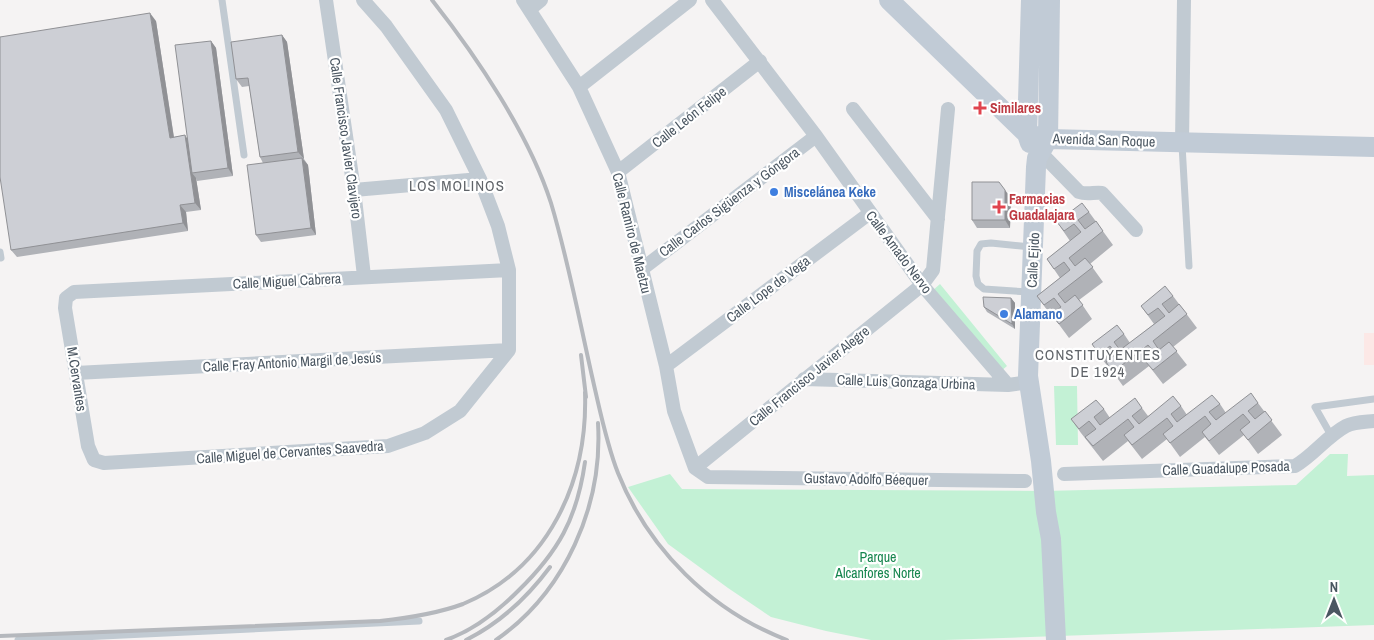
<svg xmlns="http://www.w3.org/2000/svg" width="1374" height="640" font-family="'Archivo Narrow',sans-serif">
<style>
.medical{fill:#fce8e6}
.green{fill:#c3f1d5}
.lines{fill:none;stroke-linecap:round;stroke-linejoin:round}
.lane{stroke:#c1cad2;stroke-width:7}
.street{stroke:#c1cad2;stroke-width:14}
.secondary{stroke:#c1cbd6;stroke-width:20}
.rail{stroke:#b5b8bd;stroke-width:4}
.wall{fill:#b0b2b7}
.shaded-wall{fill:#909195}
.building{fill:#cdcfd5;stroke:#909195}
.health-dot{fill:#e0444e;stroke:#fff;stroke-width:2}
.shop-dot{fill:#3f7fe0;stroke:#fff;stroke-width:2}
.labels{text-anchor:middle;stroke-width:4.5;stroke-linejoin:round;paint-order:stroke}
.health-label{font-size:14px;font-weight:bold;fill:#be3a42;stroke:#fff;text-anchor:start}
.street-label{font-size:14px;fill:#4a5661;stroke:#fff}
.shop-label{font-size:14px;font-weight:bold;fill:#366cbe;stroke:#fff;text-anchor:start}
.park-label{font-size:14px;fill:#17864f;stroke:#fff}
.neighbourhood-label{font-size:15px;letter-spacing:1px;fill:#5f6368;stroke:#fff}
</style>
<rect width="100%" height="100%" fill="#f5f3f3"/>
<path class="medical" d="M1364,333H1374V365H1364Z"/>
<path class="green" d="M940,284L1007,366L1000,372L932,291Z
M1054,386H1077L1078,445H1056Z
M1330,454H1348L1347,476L1374,475V625L944,640H871L826,631L771,617L728,588L668,544L628,487L670,474L682,489L1044,491L1296,485Z"/>
<g class="lines">
<path class="lane" d="M222,0L244,155
M1182,145L1189,266
M0,252L1,258
M1029,292L984,289L978,284L976,276L977,251L981,244L991,243L1031,247
M1332,437L1315,407L1374,399
M18,640L419,621"/>
<path class="street" d="M326,0L354,190L364,276
M363,0L386,26L446,110L480,179L498,226L509,270V350L460,411L425,433L388,446L104,463L94,460L88,446L65,308L66,298L74,292L509,270
M523,0L579,87L618,172L666,366L674,411L695,468L708,477L1025,481
M712,0L816,136L922,285L1008,385
M530,9L541,0
M579,87L690,0
M853,109L938,219
M1182,143L1184,0
M1040,152L1079,192C1087,195 1094,192 1102,193L1136,230
M618,172L760,61
M354,190L480,179
M642,269L816,136
M666,366L870,213
M76,373L509,350
M804,379L1008,385L1029,382
M695,468L922,285L933,270L948,109
M1064,474L1295,466C1314,455 1327,436 1346,426C1354,422 1365,422 1374,421"/>
<path class="secondary" d="M889,0L1027,134L1048,139L1374,147
M1050,0L1048,139L1037,158L1036,167L1028,376L1041,461L1046,512L1051,539L1056,640
M1030,143L1027,134L1031,0"/>
<path class="rail" d="M432,0C477,57 529,134 551,203C569,263 580,324 594,385C601,415 607,445 618,473C648,549 711,611 787,640
M581,355L586,397
M0,636L380,621C408,618 436,614 463,604C549,568 588,481 585,392
M446,640C474,630 497,612 518,591C558,552 577,519 585,462
M466,640C500,623 527,598 550,567
M496,640C565,592 603,506 598,423"/>
</g>
<path class="wall" d="M156,21L174,137L185,135L187,139L211,41L216,48L233,176L197,181L196,178L201,210L186,212L188,231L17,257L11,250Z
M282,35L287,42L304,159L308,165L316,235L261,242L256,235L263,163L260,157L249,86L242,87L236,79Z
M1011,198L1010,228H977L972,220Z
M1089,212L1113,245L1090,264L1103,282L1079,300L1092,319L1069,338L1055,319L1054,320L1047,310L1037,296L1060,278L1047,259L1070,241L1057,222Z
M1173,296L1197,328L1173,347L1187,365L1163,384L1149,366L1123,386L1110,368H1109L1102,359L1092,344L1124,334L1130,343L1154,324L1141,306Z
M1011,298L1015,303V329L987,312L984,307Z
M1258,403L1282,435L1258,454L1244,435L1219,455L1205,437L1180,457L1167,439L1142,459L1128,441L1103,461L1081,433L1071,419L1104,409L1110,418L1142,408L1148,416L1181,406L1187,415L1220,404L1226,413Z"/>
<path class="shaded-wall" d="M150,13L156,21L175,145L170,138Z
M282,35L287,42L304,159L298,152Z
M211,41L216,48L233,176L228,168Z
M185,135L190,143L192,173L196,178L201,210L195,203Z
M302,158L308,165L316,235L311,228Z
M1005,190L1011,198L1010,228L1005,220Z
M180,205L186,212L188,231L183,223Z
M1011,298L1015,303V329L1012,324Z"/>
<path class="building" d="M150,13L170,138L185,135L195,203L180,205L183,223L11,250L0,177V37Z
M282,35L298,152L260,157L248,78L236,79L231,42Z
M211,41L228,168L192,173L175,45Z
M302,158L311,228L256,235L247,165Z
M972,182H999L1005,190V220H972Z
M1082,203L1089,212L1078,220L1085,229L1096,221L1103,231L1069,258L1075,266L1085,258L1093,267L1058,294L1065,303L1075,295L1083,305L1059,324L1051,314L1061,307L1054,298L1044,305L1037,296L1070,270L1064,262L1054,269L1047,259L1081,232L1074,224L1064,231L1057,222Z
M1165,286L1173,296L1162,304L1169,313L1179,304L1187,314L1153,341L1159,350L1169,342L1177,351L1153,370L1145,361L1155,353L1148,345L1113,372L1106,362L1116,354L1110,346L1099,354L1092,344L1117,325L1124,334L1114,342L1120,350L1165,316L1158,308L1148,315L1141,306Z
M983,297L1011,298L1012,324L984,307Z
M1251,393L1258,403L1248,411L1255,419L1265,411L1272,420L1248,440L1240,430L1250,422L1243,414L1209,441L1202,432L1211,424L1205,416L1170,443L1163,434L1173,426L1167,418L1132,445L1124,435L1134,427L1128,419L1093,446L1085,437L1096,429L1089,421L1079,429L1071,419L1096,400L1104,409L1094,417L1100,425L1135,398L1142,408L1132,416L1139,424L1173,396L1181,406L1171,414L1177,422L1212,395L1220,404L1209,412L1216,420Z"/>
<g class="health-dot">
<path d="M977.5 100.5h5v5h5v5h-5v5h-5v-5h-5v-5h5z"/>
<path d="M996.5 199.5h5v5h5v5h-5v5h-5v-5h-5v-5h5z"/>
</g>
<g class="shop-dot">
<circle cx="774" cy="192" r="5"/>
<circle cx="1004" cy="314" r="5"/>
</g>
<g class="labels">
<g class="health-label">
<text x="990" y="113">Similares</text>
<text x="1009" y="204">Farmacias<tspan x="1009" dy="16">Guadalajara</tspan></text>
</g>
<g class="street-label">
<text transform="translate(689 117) rotate(-38)" y="5">Calle León Felipe</text>
<text transform="translate(346 138) rotate(82)" y="5">Calle Francisco Javier Clavijero</text>
<text transform="translate(1104 140) rotate(2)" y="5">Avenida San Roque</text>
<text transform="translate(729 202) rotate(-37)" y="5">Calle Carlos Sigüenza y Góngora</text>
<text transform="translate(632 233) rotate(76)" y="5">Calle Ramiro de Maetzu</text>
<text transform="translate(899 252) rotate(53)" y="5">Calle Amado Nervo</text>
<text transform="translate(1033 260) rotate(-87)" y="5">Calle Ejido</text>
<text transform="translate(287 281) rotate(-3)" y="5">Calle Miguel Cabrera</text>
<text transform="translate(768 289) rotate(-37)" y="5">Calle Lope de Vega</text>
<text transform="translate(292 362) rotate(-3)" y="5">Calle Fray Antonio Margil de Jesús</text>
<text transform="translate(809 376) rotate(-39)" y="5">Calle Francisco Javier Alegre</text>
<text transform="translate(77 379) rotate(81)" y="5">M.Cervantes</text>
<text transform="translate(906 382) rotate(2)" y="5">Calle Luis Gonzaga Urbina</text>
<text transform="translate(290 452) rotate(-4)" y="5">Calle Miguel de Cervantes Saavedra</text>
<text transform="translate(1226 468) rotate(-2)" y="5">Calle Guadalupe Posada</text>
<text transform="translate(866 479) rotate(1)" y="5">Gustavo Adolfo Béequer</text>
</g>
<g class="shop-label">
<text x="784" y="197">Miscelánea Keke</text>
<text x="1014" y="319">Alamano</text>
</g>
<g class="park-label">
<text x="878" y="562">Parque<tspan x="878" dy="16">Alcanfores Norte</tspan></text>
</g>
<g class="neighbourhood-label">
<text x="457" y="191">LOS MOLINOS</text>
<text x="1098" y="360">CONSTITUYENTES<tspan x="1098" dy="17">DE 1924</tspan></text>
</g>
</g>
<g transform="translate(1334 600)" stroke="#ffffff" stroke-width="4" paint-order="stroke">
<path d="M0-4L9 19L0 12L-9 19Z" fill="#4a5661"/>
<text y="-8" font-size="14" font-weight="bold" text-anchor="middle" fill="#4a5661">N</text>
</g>
</svg>
